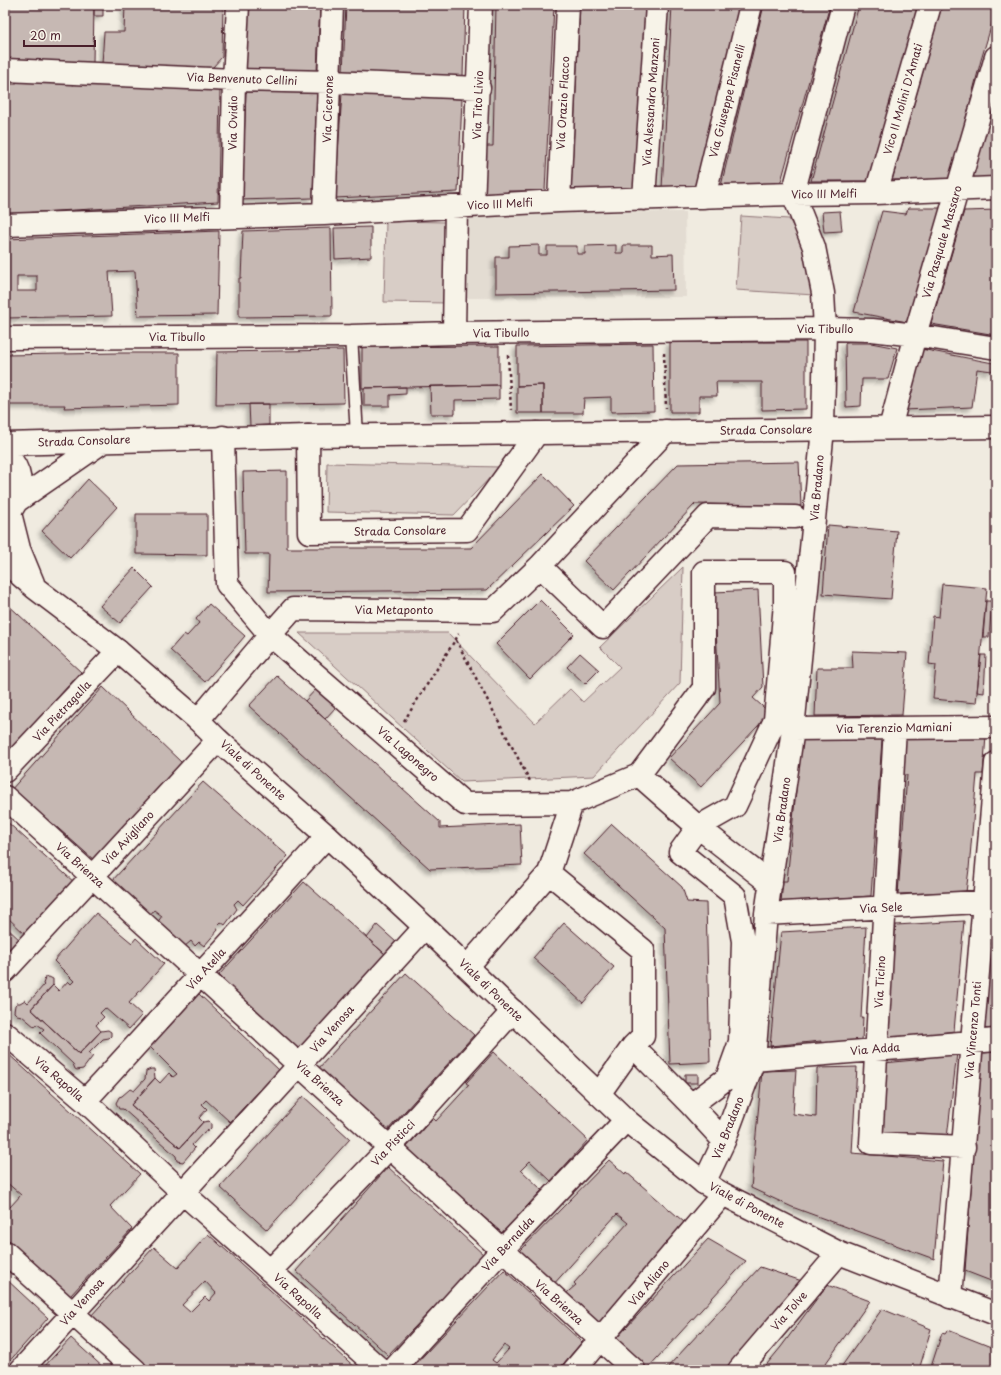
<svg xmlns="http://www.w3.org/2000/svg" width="1001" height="1375" font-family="'Playpen Sans',sans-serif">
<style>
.built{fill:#e3dcd2}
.green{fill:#d8cdc6;stroke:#917678}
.building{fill:#c6b8b3;stroke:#4a1f2b;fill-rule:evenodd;filter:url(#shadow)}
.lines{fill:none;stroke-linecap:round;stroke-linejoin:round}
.lane-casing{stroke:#4a1f2b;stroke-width:15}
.street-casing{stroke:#4a1f2b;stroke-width:25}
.secondary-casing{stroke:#4a1f2b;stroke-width:25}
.path{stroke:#4a1f2b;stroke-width:2.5;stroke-dasharray:3 3;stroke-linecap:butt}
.lane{stroke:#f7f3e8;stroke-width:12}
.street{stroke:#f7f3e8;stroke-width:22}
.secondary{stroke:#f7f3e8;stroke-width:22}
.labels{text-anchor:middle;stroke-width:3;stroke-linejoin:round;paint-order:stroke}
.street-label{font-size:11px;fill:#4a1f2b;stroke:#f7f3e8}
</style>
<defs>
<filter id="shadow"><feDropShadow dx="-3.5" dy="3.5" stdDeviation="2" flood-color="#0004"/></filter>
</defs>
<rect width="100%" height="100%" fill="#f0ebe0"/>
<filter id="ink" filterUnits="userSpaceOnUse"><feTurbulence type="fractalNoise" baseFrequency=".025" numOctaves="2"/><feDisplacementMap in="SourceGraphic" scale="8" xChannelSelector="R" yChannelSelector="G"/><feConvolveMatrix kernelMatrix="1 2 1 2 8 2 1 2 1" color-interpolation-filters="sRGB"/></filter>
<g filter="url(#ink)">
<path class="built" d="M685,212L686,297L467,298V213Z"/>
<path class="green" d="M741,216L789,219L805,249L814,295L736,290Z
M386,221L449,222L448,303L384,302Z
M327,463L500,467L454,515L326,512Z
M683,567L680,683L594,776L462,782L299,633H448L535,723L570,689L583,702L620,667L600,647Z"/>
<path class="building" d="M5,5H94L93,63L5,60Z
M94,5H103V16H94Z
M125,5H223L222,57L212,68L102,64L104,32H124Z
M248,5H320L317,72L243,71Z
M346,5H465L463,76L343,72Z
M496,5H554L545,191H508L507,197L481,196L486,146H493Z
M580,5H651L642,192L571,190Z
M672,5H740L697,186L662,188Z
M764,5H830L780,185L721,186Z
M859,5H920L869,181H811Z
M942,5H996V10L981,60L950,180H892Z
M15,79L69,82L73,85L76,84L220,90L218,202L21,213L10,217H5V84H16Z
M246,92L317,93L313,198L238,200V167L243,168Z
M342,93L462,99L458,192L335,198Z
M996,98V179L971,180Z
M908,208H941L907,322L854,312L882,211L906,214Z
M996,210V335L931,324L964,211Z
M840,211L842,231L824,232L822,212Z
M371,227V257L335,259L334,228Z
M331,228L332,316L239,317V278H241L243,231Z
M219,231L217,315L138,316L135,271L109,272L112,316L5,318V239ZM17,276H37V291H17Z
M539,245V255H547V246H577V254H585V246L616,245V253H623V245H652V255L673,254L674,290L496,293V257H509V246Z
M670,342H806V409L762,410V382H716L717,396H699V412H670Z
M845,343H871L897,348L888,379H862L861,406L846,407Z
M653,344L654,411L611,412V397L584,398L583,413H543V385L517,386V346Z
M499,346V385L362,388V347Z
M921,349L993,363L992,371L977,369L972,407L904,410Z
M343,350L344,403L216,405L217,352Z
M119,353H179V405L64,408L65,405H5V355Z
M499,385V399L455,400V414H431L430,386Z
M543,385V413H517V386Z
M406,387V394L390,395V406H364V388Z
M249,404H269V425L250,426Z
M799,462L801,506L695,504L614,590L584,561L678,464Z
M287,471V548H471L543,474L574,506L487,590L268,592L269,554H245L243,472Z
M88,479L117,507L70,558L42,531Z
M136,514H207V555L136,554Z
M828,525L897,531L891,599L823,594Z
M134,568L153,587L120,623L100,606Z
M942,584L987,588L976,703L933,699L936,665L929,664L933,616L939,617Z
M758,590L763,687L753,698L770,713L701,787L669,758L720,703L714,592Z
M540,600L574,634L530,679L496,644Z
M986,601H992L989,637H983Z
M5,602L81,672L5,755Z
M209,604L245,636L205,682L170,650L184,634L187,636L199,623L196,619Z
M852,651L907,653L902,715L815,716L817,668H853Z
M580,653L599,670L585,684L567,667Z
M981,655H986L984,693L977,692Z
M277,676L440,822V828L520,824L522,865L430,869L249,706Z
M103,687L182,763L94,860L51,822L48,825L10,791Z
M316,689L336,707L325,719L305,701Z
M904,735L986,736L983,774H977L969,869L966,892L898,894L907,775H901Z
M801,739L882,740L871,896L781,902L783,881H787Z
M203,782L288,856L243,905L238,900L234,904L237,909L225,925L221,922L216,927L218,930L204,946L199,942L195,946L191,941L184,947L157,923L162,916L154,910L149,916L111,882Z
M5,820L75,883L27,936L5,915Z
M612,824L682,887L687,902L706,903L710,1062L670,1064L665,928L584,854Z
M304,882L385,954L296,1052L219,975Z
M96,913L132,943L136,938L164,964L129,1003L142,1015L129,1029L105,1008L100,1013L104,1017L96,1025L101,1031L79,1054L31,1009L53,985L59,991L68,981L71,984L74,981L54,961Z
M992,919H996V1028L982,1029Z
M964,921L954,1031L889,1040L892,956L896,925Z
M564,923L614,967L583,1003L533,958Z
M377,925L396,942L385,954L367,938Z
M5,926L22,942L5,961Z
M866,927L861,1018L863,1017L862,1042L820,1045L821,1041L770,1046L781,932Z
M406,973L474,1035L386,1132L318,1069Z
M49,977L53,979V985L31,1009L79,1054L101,1031L108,1030L111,1032V1036L109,1038L103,1039L89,1053L93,1056L83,1069L77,1070L75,1069L73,1064L40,1033L44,1029L37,1024L35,1027L22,1016L17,1015L14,1012L15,1005L17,1003H20L25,1000L28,1003L44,985L43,984L45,978Z
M199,994L279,1070L230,1122L206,1100L202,1104L207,1109L199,1118L203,1122L180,1148L131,1105L155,1078L160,1083L169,1073L173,1077L177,1074L150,1047Z
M5,1051L140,1174L110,1206L132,1229L70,1296L5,1237V1202L10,1207L21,1195L5,1181Z
M494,1052L588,1140L551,1181L530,1161L521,1170L542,1190L502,1233L406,1148L433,1118L436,1121L469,1085L466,1083Z
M996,1052V1283L965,1271L981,1053Z
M957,1053L947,1138L878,1135L884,1063L925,1059V1057Z
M857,1067L852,1153L943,1161L934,1259L792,1207L751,1188L762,1071L796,1070L793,1114L816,1117L817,1068Z
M151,1069H154L155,1078L131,1105L180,1148L203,1122L209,1121L211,1123V1128L209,1130L204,1132L192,1145L195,1148L183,1162L177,1161L176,1156L123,1109H119L116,1103L119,1097L122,1096L130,1089L134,1091L145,1079L146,1071Z
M685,1074H698V1083H685Z
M303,1096L350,1139L267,1230L220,1187Z
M609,1160L625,1174L626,1172L684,1222L597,1325L563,1296L576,1285L574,1283L628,1223L617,1214L552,1286L519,1252Z
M388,1167L484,1255L388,1355L296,1271Z
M208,1234L290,1308L358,1370H149L90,1317L154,1247L178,1268ZM205,1281L216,1293L209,1301L205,1297L190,1312L182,1305Z
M708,1239L746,1261L646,1370L614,1341Z
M760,1267L802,1281L724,1370H665Z
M504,1270L582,1342L558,1370H410ZM504,1345L509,1349L496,1363L492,1360Z
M5,1278L48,1318L5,1366Z
M827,1285L870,1301L821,1370H762L781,1347Z
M882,1309L931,1329L919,1370H839Z
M948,1330L996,1349V1370H930L942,1333L945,1334Z
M71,1338L106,1370H41Z"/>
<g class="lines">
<defs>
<path id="lane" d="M351,336L357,435"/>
<path id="street" d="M5,70L234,80L330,82L479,88
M876,193L930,5
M704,197L751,5
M644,199L657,5
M559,201L568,5
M473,205L481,5
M324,214L332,5
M231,216L234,80L238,5
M5,225L324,214L559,201L793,194L876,193L996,188
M454,333L456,207
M5,338L351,336L454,333L825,329L872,330L915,335L996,348
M890,428L915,335L996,57
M308,436L309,532L467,530L537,433
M223,437L227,584L270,635L293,609L493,611L540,566L666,431
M540,566L603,627L708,516L795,517
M198,720L270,635L465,804L572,803
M895,728L871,1143L964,1147
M793,729L996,727
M5,771L118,651
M639,775L698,827L771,884
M5,797L634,1370
M549,873L643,950V1036L633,1046L599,1094
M766,914L996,901
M467,967L549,873L572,803L639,775L704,688V572H785V603L775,720L735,806L698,827L680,852L735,896L743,941L740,1042L727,1078L691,1105
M5,971L218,740
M5,1033L85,1101L182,1192L381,1370
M633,1046L691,1105L724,1141
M754,1060L996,1040
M85,1101L327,836
M704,1183L724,1141L754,1060L766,914L793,729L823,429L825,329L823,293L814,247L793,194L843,5
M5,1252L135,1370
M270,1271L390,1147L513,1011
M950,1297L996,763
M21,1370L425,927
M393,1370L502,1250L626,1120
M574,1370L723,1194
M739,1370L839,1253"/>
<path id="secondary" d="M5,444L308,436L996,427
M5,453C22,469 25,489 12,509
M17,501L104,441
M10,513L19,549L33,583
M5,562L35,588L118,651L198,720L218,740L327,836L425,927L626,1120L704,1183L723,1194L839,1253L996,1314"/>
</defs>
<use href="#lane" class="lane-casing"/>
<use href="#street" class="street-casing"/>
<use href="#secondary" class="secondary-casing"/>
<path class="path" d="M664,353L666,408
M508,355L511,410
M456,640L530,781
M404,721L459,634"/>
<use href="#lane" class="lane"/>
<use href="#street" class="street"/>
<use href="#secondary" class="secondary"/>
</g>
</g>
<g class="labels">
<g class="street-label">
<text transform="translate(242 79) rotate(2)" y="4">Via Benvenuto Cellini</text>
<text transform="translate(903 99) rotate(-74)" y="4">Vico II Molini D'Amati</text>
<text transform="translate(727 101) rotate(-76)" y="4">Via Giuseppe Pisanelli</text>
<text transform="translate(651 102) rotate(-86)" y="4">Via Alessandro Manzoni</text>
<text transform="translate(563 103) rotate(-87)" y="4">Via Orazio Flacco</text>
<text transform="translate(478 105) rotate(-88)" y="4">Via Tito Livio</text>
<text transform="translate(328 109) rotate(-88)" y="4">Via Cicerone</text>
<text transform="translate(233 123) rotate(-89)" y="4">Via Ovidio</text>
<text transform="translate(824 194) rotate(-1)" y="4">Vico III Melfi</text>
<text transform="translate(500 204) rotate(-3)" y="4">Vico III Melfi</text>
<text transform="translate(177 218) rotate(-2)" y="4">Vico III Melfi</text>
<text transform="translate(942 242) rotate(-74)" y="4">Via Pasquale Massaro</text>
<text x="825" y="333">Via Tibullo</text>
<text transform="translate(501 333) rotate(-1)" y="4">Via Tibullo</text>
<text x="177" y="341">Via Tibullo</text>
<text transform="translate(766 430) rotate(-1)" y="4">Strada Consolare</text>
<text transform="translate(84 441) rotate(-2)" y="4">Strada Consolare</text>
<text transform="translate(817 488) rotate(-85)" y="4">Via Bradano</text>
<text transform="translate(400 531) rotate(-1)" y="4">Strada Consolare</text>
<text x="394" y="614">Via Metaponto</text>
<text transform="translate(62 711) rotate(-47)" y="4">Via Pietragalla</text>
<text transform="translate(894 728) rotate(-1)" y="4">Via Terenzio Mamiani</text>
<text transform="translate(408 754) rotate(41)" y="4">Via Lagonegro</text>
<text transform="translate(253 770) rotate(42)" y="4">Viale di Ponente</text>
<text transform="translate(782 810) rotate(-82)" y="4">Via Bradano</text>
<text transform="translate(128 838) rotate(-47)" y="4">Via Avigliano</text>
<text transform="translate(80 865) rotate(42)" y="4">Via Brienza</text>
<text transform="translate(881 908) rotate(-3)" y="4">Via Sele</text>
<text transform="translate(206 969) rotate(-48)" y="4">Via Atella</text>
<text transform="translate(880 982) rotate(-87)" y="4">Via Ticino</text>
<text transform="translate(491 990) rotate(44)" y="4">Viale di Ponente</text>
<text transform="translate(332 1029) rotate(-48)" y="4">Via Venosa</text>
<text transform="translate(973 1030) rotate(-85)" y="4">Via Vincenzo Tonti</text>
<text transform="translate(875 1049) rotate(-5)" y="4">Via Adda</text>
<text transform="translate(59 1079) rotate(41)" y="4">Via Rapolla</text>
<text transform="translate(320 1083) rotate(42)" y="4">Via Brienza</text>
<text transform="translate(728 1128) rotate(-68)" y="4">Via Bradano</text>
<text transform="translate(393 1143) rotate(-47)" y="4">Via Pisticci</text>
<text transform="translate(747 1205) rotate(28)" y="4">Viale di Ponente</text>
<text transform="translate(508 1244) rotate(-47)" y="4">Via Bernalda</text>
<text transform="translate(649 1283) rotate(-50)" y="4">Via Aliano</text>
<text transform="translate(298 1296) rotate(42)" y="4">Via Rapolla</text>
<text transform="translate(82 1302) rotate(-48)" y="4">Via Venosa</text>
<text transform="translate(559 1302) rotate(42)" y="4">Via Brienza</text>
<text transform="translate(789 1311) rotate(-49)" y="4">Via Tolve</text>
</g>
</g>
<rect width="1001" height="1375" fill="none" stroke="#f7f3e8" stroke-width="20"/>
<rect x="10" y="10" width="981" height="1355" fill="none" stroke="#4a1f2b" stroke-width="1.5" filter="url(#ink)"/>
<path d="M24 40v6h71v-6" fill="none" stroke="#4a1f2b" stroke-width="2"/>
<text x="30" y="40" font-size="12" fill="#4a1f2b" stroke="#f7f3e8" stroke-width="3" paint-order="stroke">20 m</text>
</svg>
